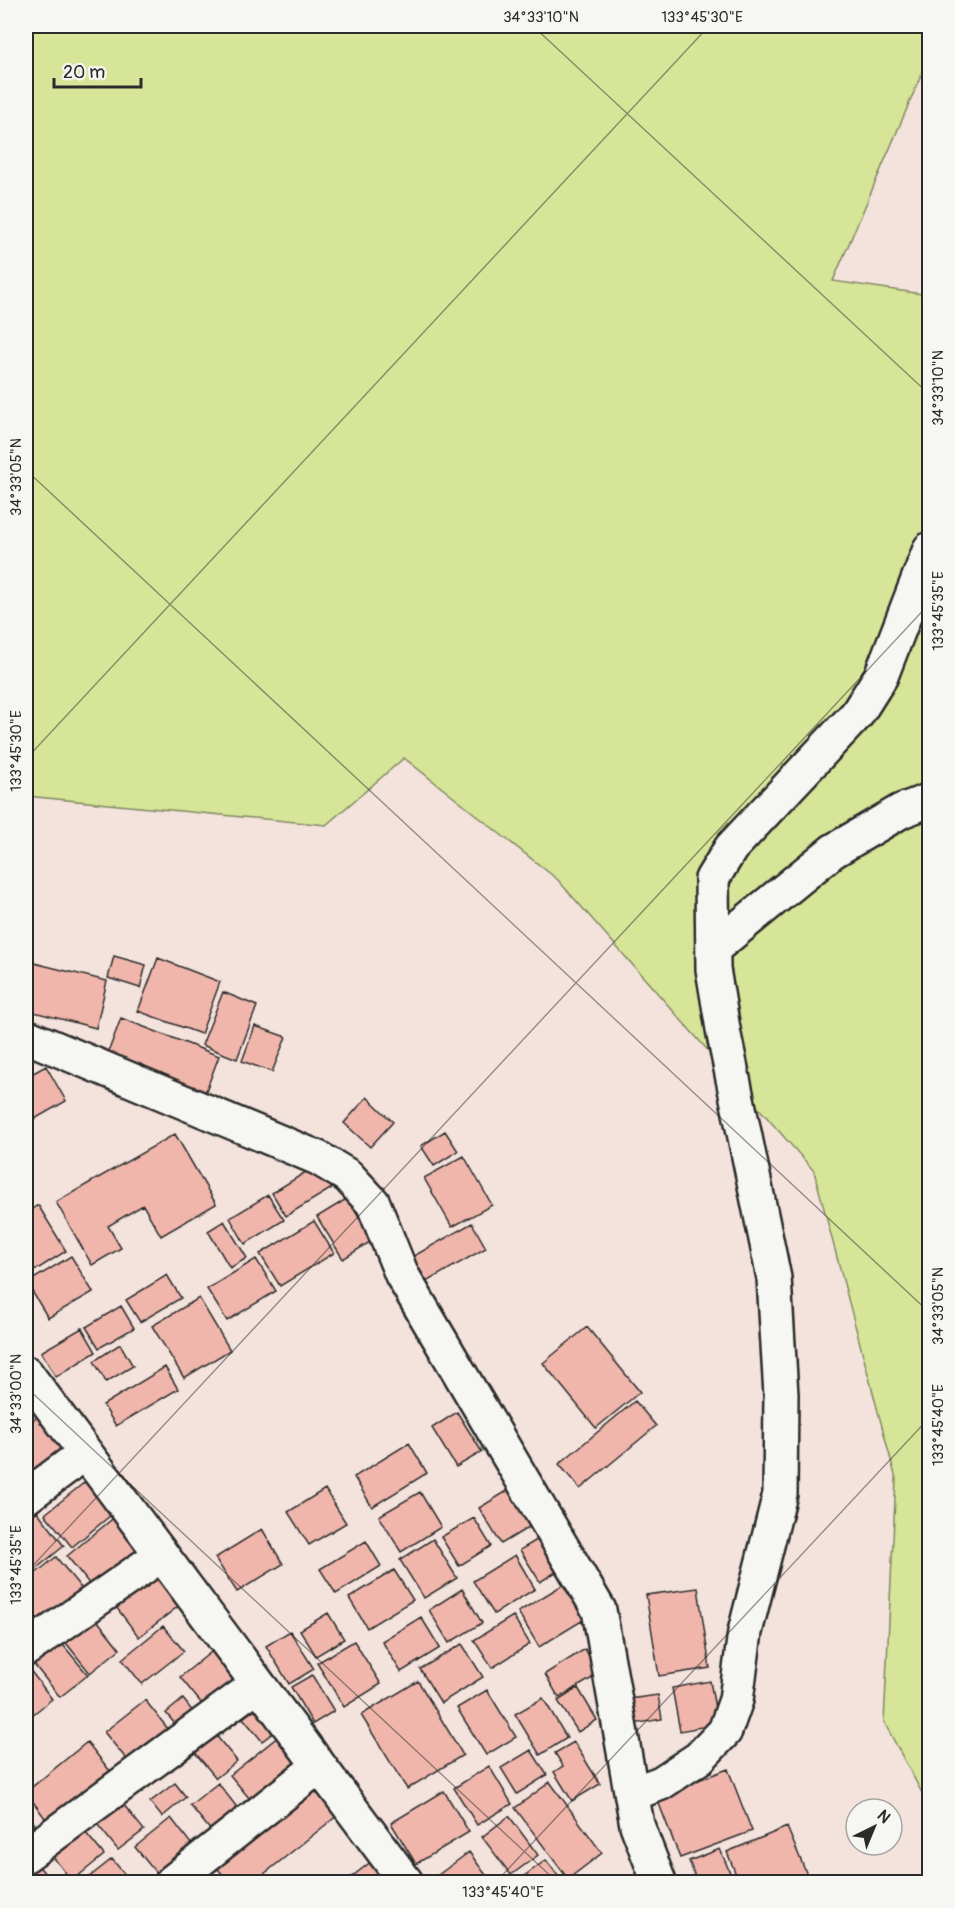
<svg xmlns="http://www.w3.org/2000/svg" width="955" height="1908" font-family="Pangolin,sans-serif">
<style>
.green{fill:#d6e598;stroke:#808862;stroke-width:1.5}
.building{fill:#f0b6ac;stroke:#2b2b2b;stroke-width:1.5}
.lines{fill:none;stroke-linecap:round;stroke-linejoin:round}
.minor-casing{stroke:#2b2b2b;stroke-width:38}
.minor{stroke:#f6f6f2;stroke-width:33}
.ticks{fill:none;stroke:#2b2b2b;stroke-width:1.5;stroke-opacity:0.45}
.neatline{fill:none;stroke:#2b2b2b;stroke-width:2}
.ticks-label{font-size:15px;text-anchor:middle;fill:#2b2b2b}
</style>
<rect width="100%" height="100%" fill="#f4e3dd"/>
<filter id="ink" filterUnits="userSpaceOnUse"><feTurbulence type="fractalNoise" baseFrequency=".0167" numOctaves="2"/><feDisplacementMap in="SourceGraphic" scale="12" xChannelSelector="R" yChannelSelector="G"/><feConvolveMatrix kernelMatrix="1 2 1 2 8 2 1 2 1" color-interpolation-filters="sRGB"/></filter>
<g filter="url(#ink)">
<path class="green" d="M26,26H929V57L833,281L929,295V1806L884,1722L896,1479L814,1171L557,879L404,758L326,825L26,796Z"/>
<path class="building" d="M114,956L146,965L140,988L108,978Z
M158,958L220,982L201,1034L138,1011Z
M26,961L107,981L96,1028L26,1010Z
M223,992L257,1006L237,1059L202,1045Z
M121,1018L219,1056L204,1096L106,1058Z
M255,1026L286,1037L272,1072L242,1061Z
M46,1066L66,1101L26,1124V1077Z
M367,1097L393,1122L370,1147L344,1123Z
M445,1131L458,1151L434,1166L421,1146Z
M175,1134L216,1204L161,1236L143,1205L108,1226L121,1248L92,1265L56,1202Z
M464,1156L492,1205L452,1227L424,1178Z
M317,1165L332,1188L286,1216L272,1193Z
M268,1195L284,1220L245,1244L230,1218Z
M348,1198L373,1240L343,1259L317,1217Z
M38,1205L66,1251L28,1275L26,1271V1213Z
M224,1221L247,1258L230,1268L208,1231Z
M314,1221L334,1253L280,1286L260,1254Z
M472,1223L486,1248L426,1282L412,1257Z
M71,1256L93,1292L48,1318L27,1283Z
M256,1259L276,1291L227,1321L207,1289Z
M167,1275L181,1298L140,1322L126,1300Z
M199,1298L230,1350L184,1378L152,1326Z
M121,1306L134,1328L99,1348L86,1327Z
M587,1327L640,1392L596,1428L543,1363Z
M82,1328L96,1352L56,1377L41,1352Z
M120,1344L133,1366L106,1382L94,1361Z
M165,1367L178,1389L116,1426L103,1405Z
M635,1401L656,1426L580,1489L559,1464Z
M457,1412L482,1452L456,1467L432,1428Z
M37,1416L68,1448L34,1480L26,1471V1427Z
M409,1443L427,1473L372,1507L354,1477Z
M90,1478L116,1511L72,1547L45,1514Z
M512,1488L534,1524L501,1544L479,1508Z
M325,1489L346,1523L309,1545L288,1512Z
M420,1492L441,1527L401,1552L379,1516Z
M37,1511L64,1546L27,1576L26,1520Z
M116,1516L144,1551L95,1591L67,1556Z
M474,1518L491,1546L459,1566L441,1537Z
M262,1529L283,1564L237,1592L215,1558Z
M545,1535L564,1567L540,1582L520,1550Z
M433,1539L457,1578L424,1598L400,1560Z
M366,1541L381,1566L336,1594L320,1569Z
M515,1555L535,1589L494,1614L473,1581Z
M56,1557L85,1593L43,1627L26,1604V1581Z
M394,1570L413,1600L367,1628L349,1598Z
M158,1574L181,1604L139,1637L116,1607Z
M569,1581L590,1616L539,1647L518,1612Z
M698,1588L710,1668L659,1676L646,1595Z
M462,1589L482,1623L449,1643L429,1610Z
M328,1613L344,1639L316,1656L300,1630Z
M93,1615L120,1649L90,1673L63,1639Z
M513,1616L530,1644L492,1668L474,1640Z
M421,1617L440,1648L401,1672L382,1641Z
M163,1626L184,1651L142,1684L122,1659Z
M290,1631L314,1669L289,1684L266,1646Z
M59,1640L88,1675L60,1697L32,1662Z
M354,1641L381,1684L344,1707L317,1663Z
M462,1644L483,1677L441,1703L420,1669Z
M216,1648L242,1681L206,1709L180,1677Z
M585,1649L599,1674L559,1698L545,1674Z
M26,1665L52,1699L26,1720Z
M312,1675L334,1711L313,1724L291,1687Z
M418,1681L463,1755L407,1789L361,1715Z
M710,1681L718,1724L680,1731L672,1688Z
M578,1688L597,1720L578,1732L558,1701Z
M487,1690L516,1737L486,1755L457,1708Z
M658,1695L662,1719L634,1724L629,1699Z
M543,1698L567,1738L540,1755L515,1714Z
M183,1699L197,1717L180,1730L166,1713Z
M145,1700L168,1729L128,1761L104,1732Z
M262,1703L281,1727L262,1741L243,1718Z
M214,1733L237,1761L216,1778L193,1750Z
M279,1736L303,1765L254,1804L230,1775Z
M87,1742L110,1771L47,1821L26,1792Z
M574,1742L600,1784L572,1801L554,1772L563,1766L555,1753Z
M531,1750L547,1775L517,1794L501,1768Z
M489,1766L512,1804L477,1825L454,1788Z
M728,1769L752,1831L680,1858L656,1796Z
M318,1780L343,1811L254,1882H229L213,1863Z
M550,1782L602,1853L568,1879L515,1808Z
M175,1783L186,1797L162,1817L150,1802Z
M218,1783L240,1811L212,1832L190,1805Z
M444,1791L469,1832L416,1864L391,1823Z
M119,1799L144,1830L118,1850L93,1819Z
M26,1812L35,1824L26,1831Z
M509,1816L538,1855L511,1875L482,1837Z
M171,1818L192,1845L156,1873L135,1847Z
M81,1827L104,1855L72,1881L49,1852Z
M787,1827L810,1882H739L727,1852Z
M720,1849L734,1882H697L689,1861Z
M469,1852L491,1882H438L434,1878Z
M112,1859L131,1882H83Z
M546,1860L563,1882H516Z
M372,1861L389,1882H345Z
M36,1863L52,1882H26V1870Z"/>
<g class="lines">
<defs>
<path id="minor" d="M714,948L833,851L901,811L930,800
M26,1036L318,1158L348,1176L373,1203L402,1275L599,1610L637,1825L659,1882
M26,1373L406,1882
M26,1497L85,1453
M26,1649L161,1555
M632,1794L661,1783L699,1758L725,1731L736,1700L745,1632L780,1494L781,1395L774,1278L724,1035L713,969L712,879L731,848L857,714L881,676L930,549
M26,1855L258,1684
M172,1882L319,1766"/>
</defs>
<use href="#minor" class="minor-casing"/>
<use href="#minor" class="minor"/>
</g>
</g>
<path class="ticks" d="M533,26L930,395M26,470L930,1313M26,759L709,26M26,1387L557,1882M26,1573L930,603M496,1882L930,1417"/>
<rect width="955" height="1908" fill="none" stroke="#f6f6f2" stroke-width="66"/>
<g transform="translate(874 1827) rotate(43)"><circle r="28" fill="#f6f6f2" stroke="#a5a5a2" stroke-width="1.5"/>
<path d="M0-4.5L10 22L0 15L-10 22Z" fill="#2b2b2b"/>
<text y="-9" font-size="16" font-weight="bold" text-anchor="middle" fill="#2b2b2b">N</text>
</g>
<path d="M54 78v9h87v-9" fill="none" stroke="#2b2b2b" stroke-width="3"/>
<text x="63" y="78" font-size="18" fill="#2b2b2b" stroke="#f6f6f2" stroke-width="4.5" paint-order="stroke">20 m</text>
<rect x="33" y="33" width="889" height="1842" class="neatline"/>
<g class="ticks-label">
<text x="541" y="22">34°33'10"N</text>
<text x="702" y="22">133°45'30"E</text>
<text transform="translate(938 388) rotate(-90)" y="5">34°33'10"N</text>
<text transform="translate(16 477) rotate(-90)" y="5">34°33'05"N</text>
<text transform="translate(938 611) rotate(-90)" y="5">133°45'35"E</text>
<text transform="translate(16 751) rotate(-90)" y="5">133°45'30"E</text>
<text transform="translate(938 1306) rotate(-90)" y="5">34°33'05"N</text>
<text transform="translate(16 1394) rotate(-90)" y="5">34°33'00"N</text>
<text transform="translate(938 1425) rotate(-90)" y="5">133°45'40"E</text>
<text transform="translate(16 1565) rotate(-90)" y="5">133°45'35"E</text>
<text x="503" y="1897">133°45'40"E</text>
</g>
</svg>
